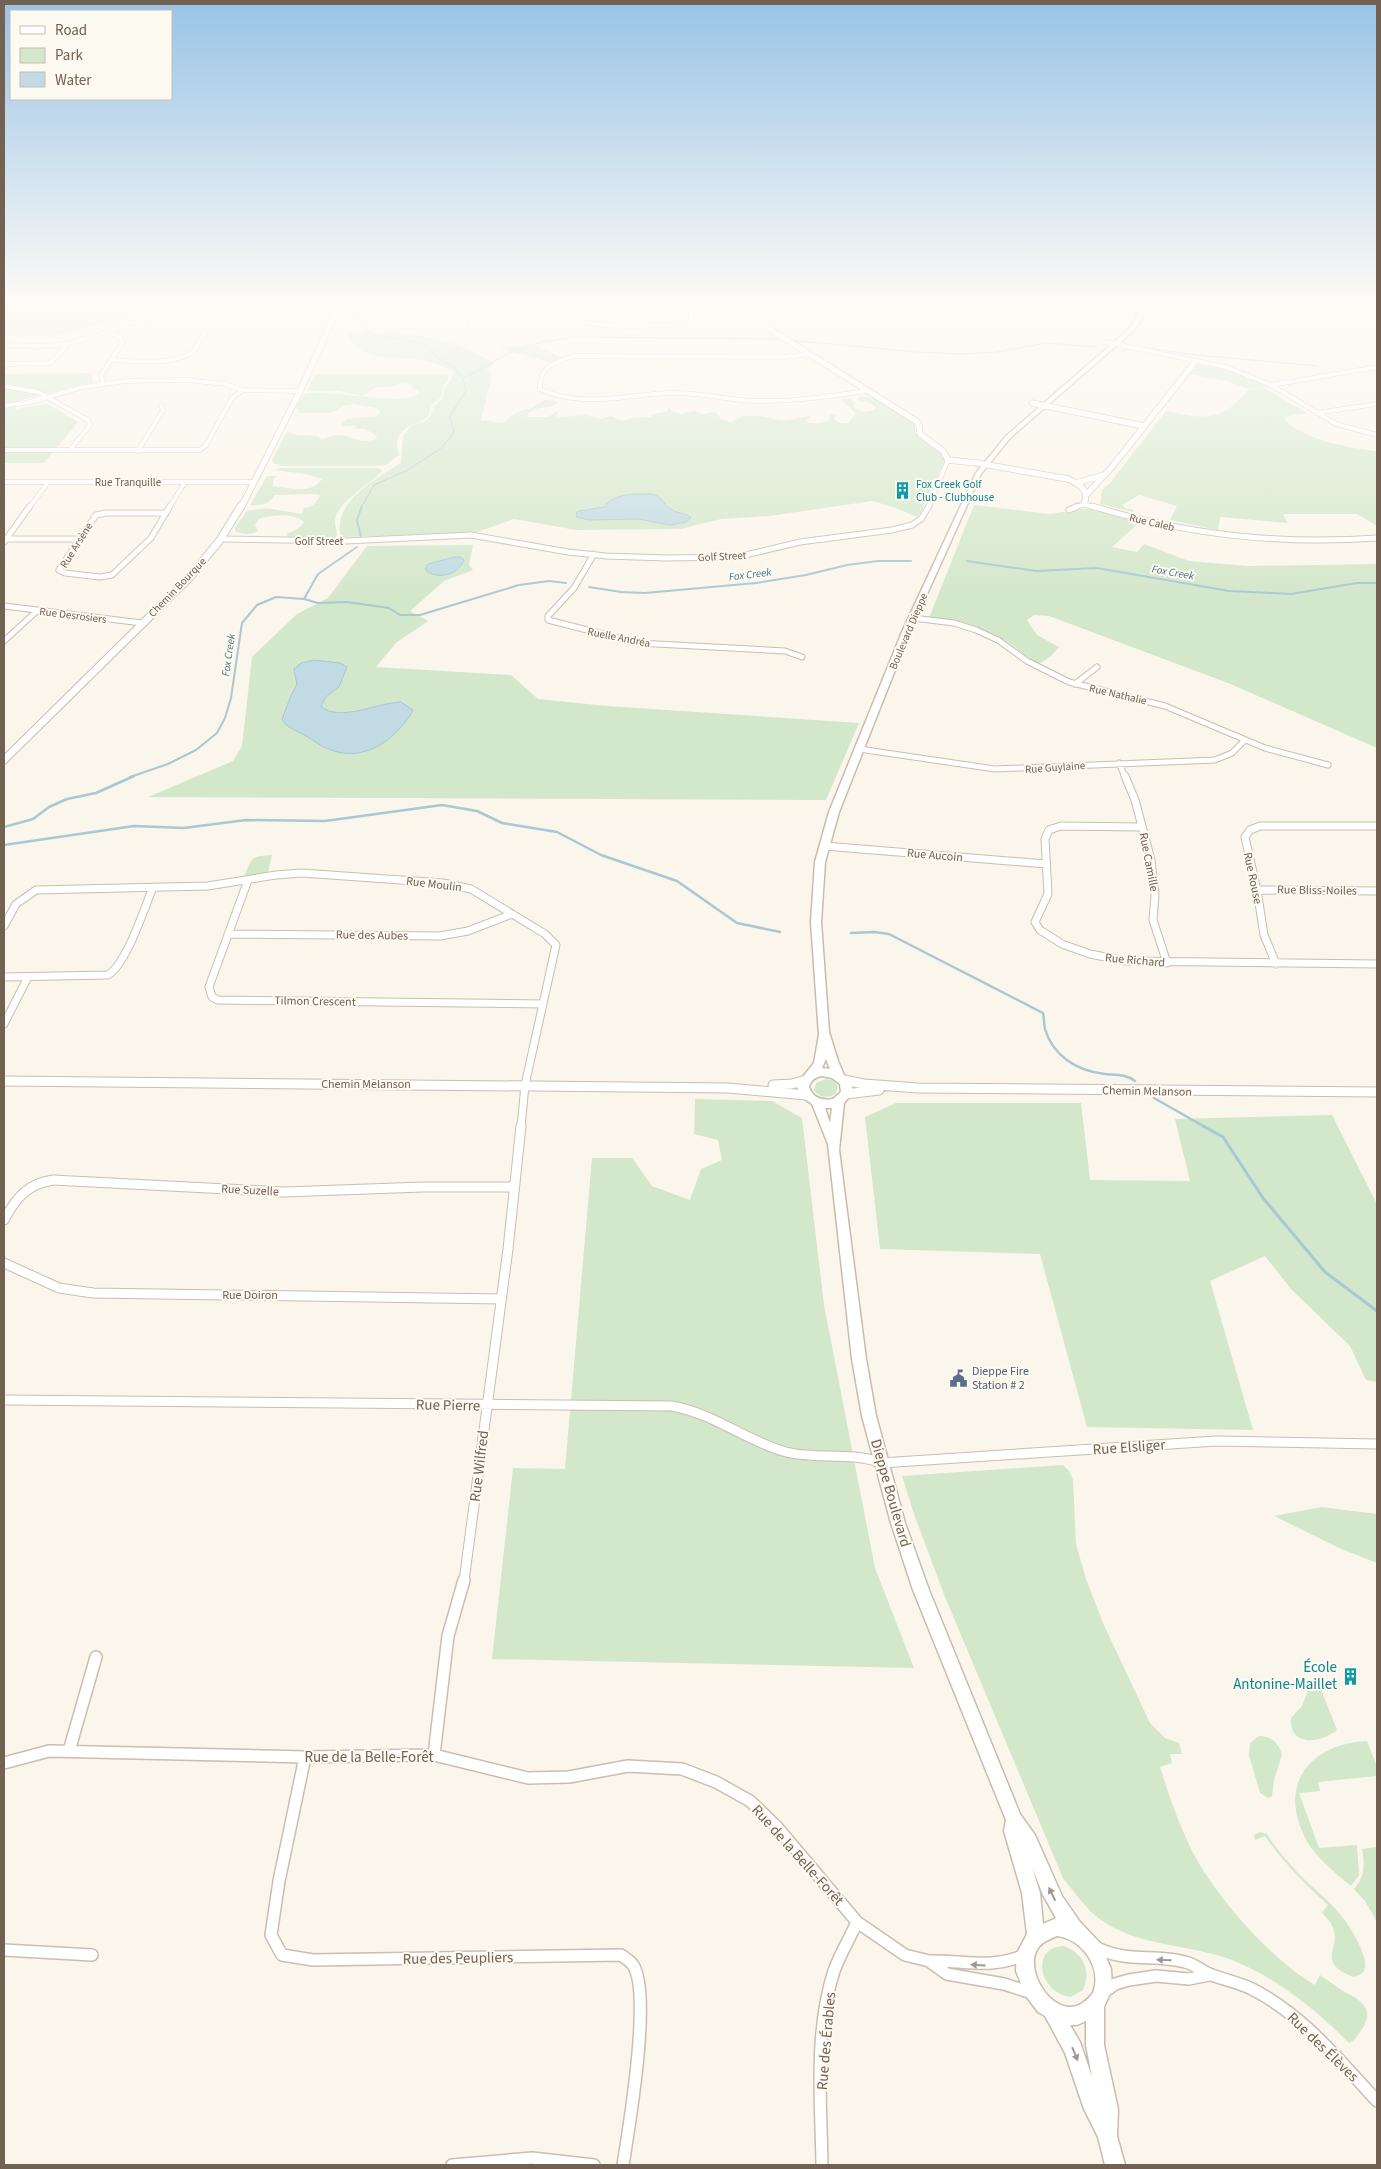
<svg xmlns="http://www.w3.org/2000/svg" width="1381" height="2169" font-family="'Source Sans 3',sans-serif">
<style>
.green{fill:#d3e7cb}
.water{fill:#c1dae3;stroke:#a9c8d3}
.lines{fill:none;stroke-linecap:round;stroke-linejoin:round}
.stream-far3{stroke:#a9c8d3;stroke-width:1}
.stream-far2{stroke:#a9c8d3;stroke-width:2}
.stream-far1{stroke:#a9c8d3;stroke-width:2.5}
.stream{stroke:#a9c8d3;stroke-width:3}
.minor-far4-casing{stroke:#c9beaf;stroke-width:5}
.minor-far3-casing{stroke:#c9beaf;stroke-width:7}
.minor-far2-casing{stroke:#c9beaf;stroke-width:9}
.minor-far1-casing{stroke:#c9beaf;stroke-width:11}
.minor-casing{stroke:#c9beaf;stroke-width:14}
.tertiary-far2-casing{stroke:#c9beaf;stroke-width:7}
.tertiary-far1-casing{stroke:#c9beaf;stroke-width:9}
.tertiary-casing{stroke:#c9beaf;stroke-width:11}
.secondary-casing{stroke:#cabcab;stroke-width:3}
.minor-far4{stroke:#fff;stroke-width:4}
.minor-far3{stroke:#fff;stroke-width:5}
.minor-far2{stroke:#fff;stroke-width:7}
.minor-far1{stroke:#fff;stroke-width:9}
.minor{stroke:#fff;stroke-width:11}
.tertiary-far2{stroke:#fff;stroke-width:5.5}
.tertiary-far1{stroke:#fff;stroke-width:7}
.tertiary{stroke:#fff;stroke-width:9}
.secondary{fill:#fff;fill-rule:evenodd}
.oneway{fill:#a4988e}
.labels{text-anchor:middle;stroke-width:4;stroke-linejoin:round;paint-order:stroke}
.far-street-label{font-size:11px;fill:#736151;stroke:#fdfaf2}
.far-culture-label{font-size:11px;fill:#0d838f;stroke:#fdfaf2;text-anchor:start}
.far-water-label{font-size:11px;font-style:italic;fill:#4c7484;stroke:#fdfaf2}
.street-label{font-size:12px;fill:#736151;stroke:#fdfaf2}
.service-label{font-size:12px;fill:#4e5e75;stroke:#fdfaf2;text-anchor:start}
.near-street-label{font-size:15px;fill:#736151;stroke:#fdfaf2}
.near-culture-label{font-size:15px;fill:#0d838f;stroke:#fdfaf2;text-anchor:end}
</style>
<rect width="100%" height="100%" fill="#fbf6eb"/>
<path class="green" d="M66,299H211L187,300L160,304L120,318L59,335H4V301Z
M390,332C426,336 465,342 494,364L487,371L490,372L491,378L481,420L503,423L517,412L532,408L545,400L556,401L557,403L552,407L539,408L528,413L527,417H548L558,411L556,416L559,417L585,415L601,419L611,416L623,421L632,418L650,417L653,414L666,412L669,407L672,411L681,414L694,411L704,414L715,412L722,420L732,422L743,416H761L784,421L808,416L811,417L807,420V422C815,424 826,424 830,418L829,414H831L836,416L834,420L841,423H849L850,420L856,414L841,399H851L854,402V407C861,413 869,413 876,408L871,403L857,400V398C870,389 903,415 915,424V433L942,454L945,461L921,512L917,517L893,507L872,501L770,516L721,519L680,529L576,530L514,519L474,533L369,538L371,536L343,537L341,536C331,503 378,477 401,463L403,436L411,426L425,421L430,417L434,407L442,399L446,386L451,380L452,375L456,373C447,369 437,363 427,361C396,353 365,367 346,333Z
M529,343L534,344L564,359L554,363L500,349C511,344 519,348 529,343Z
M1203,364L1234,372L1267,386L1248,389L1227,381L1190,374L1198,365Z
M91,373L93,382L10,403L16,409L47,404L78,422L44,463H4V374Z
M318,374H447L449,375L448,380L443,386L441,397L431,406L428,417C416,425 398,427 397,444C397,448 399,451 399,455L386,465L375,466H282L273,463L272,460L287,432L298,435L317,436L322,439C327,438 332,435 338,435C351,435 363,446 377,438L376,435L365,429H356L355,426H341L343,422L347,419L377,416L380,412L377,408L353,404L343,406L336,411L329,413H300L296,408L304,394C332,388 399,408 420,393L418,390L412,388L411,384L401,383L390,387H377L361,396L339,391H307L314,376Z
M1262,387L1307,413L1283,417C1300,440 1350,448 1377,451V526L1357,514H1283L1288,523L1220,517L1218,530L1170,520L1177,506L1139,495L1122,505L1126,509H1133V512L1100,504L1102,490L1110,483L1166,411C1204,418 1221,424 1248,390Z
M280,468H377L382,470C373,484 334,502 335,523C335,526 337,531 337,535L335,538L288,537L287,534L299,528L304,522C296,513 271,515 259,519L255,525L258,531C251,535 243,535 235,531V528L247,511L266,508L302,514L304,508C312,507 317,503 320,495L316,494L274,495C272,503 259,507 250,505L267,476H277L273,480V486C291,488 310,495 322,479L306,474L274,470Z
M974,505L1050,514L1088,508L1140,522L1112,547L1137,552L1144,544L1189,561L1247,566L1377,564V748L1228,683L1049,616L1034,615L1027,620L1037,635L1059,647L1051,656L1039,664C1026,657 1016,647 1004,640C980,626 955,622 929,618Z
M473,545L469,565L473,570L444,581L410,611L428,621L396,643L376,667L511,675L538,699L607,706L859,723L826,800L148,797L233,761L242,746L252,657L297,614L328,598L367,546Z
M272,855L268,873L244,878C251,858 251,856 272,855Z
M826,1079L834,1081L838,1086L836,1093C829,1099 819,1098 814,1090L816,1083Z
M695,1099L772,1101L802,1118L824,1305L875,1568L914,1668L492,1659L513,1468L565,1469L592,1158H632L652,1186L690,1200L701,1169L722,1160L718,1140L694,1134Z
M896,1103H1081L1090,1180L1190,1181L1175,1119L1332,1115L1377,1204V1382L1366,1380L1350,1346L1291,1289L1265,1256L1210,1281L1253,1430L1087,1427L1040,1254L880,1249L865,1117Z
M1063,1465L1069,1471L1073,1480L1076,1544L1086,1579L1103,1623L1150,1723L1165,1738L1179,1743L1182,1754H1170L1172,1763L1160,1767C1170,1799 1181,1831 1197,1860C1221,1902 1273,1961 1315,1985L1320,1975C1328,1980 1335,1986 1343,1991C1359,1999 1376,2008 1362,2029C1358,2035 1356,2040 1349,2043C1315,2009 1277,1978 1232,1960C1190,1944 1139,1947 1101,1920C1086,1909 1075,1893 1063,1878L945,1597L914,1514L902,1476Z
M1322,1507L1377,1514V1563L1339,1548L1274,1516Z
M1317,1679L1337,1730C1322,1743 1289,1748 1291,1718L1302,1706L1311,1683Z
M1259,1736C1271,1736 1279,1743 1282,1755L1274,1780L1272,1796L1268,1798L1260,1793L1249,1755L1250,1743Z
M1367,1741L1377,1767V1776L1318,1782L1320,1791L1299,1793L1319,1848L1357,1845L1359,1875L1351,1886C1336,1874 1318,1859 1308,1843C1276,1788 1307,1744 1367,1741Z
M1260,1832L1267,1834C1275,1848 1287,1860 1298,1873C1311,1887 1327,1898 1339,1913C1348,1923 1371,1958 1364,1971C1361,1975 1358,1975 1354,1977C1306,1959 1356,1944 1322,1913L1328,1905C1304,1883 1283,1862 1265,1836L1255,1840L1254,1835Z
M1377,1847V1922L1365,1901L1354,1889C1365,1877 1365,1864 1362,1849Z
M1063,1946C1083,1952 1092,1971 1083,1990L1071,1997C1040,1994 1029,1948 1063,1946Z"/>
<path class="water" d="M649,494C664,495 661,504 672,510C678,514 686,512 691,518L686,522L670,525L638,519L590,520L576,517L577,512L579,511L604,507C615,493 633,494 649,494Z
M454,557H460L464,560C459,575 436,581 425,569L428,564Z
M314,660L340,663L347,667L339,687L326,697L321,706C338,723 380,702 401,702L413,710L411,714C392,743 361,764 326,748C319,745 313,740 306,736C298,731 286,728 282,719L292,693L297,685L294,669L301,663Z"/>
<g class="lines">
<path class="stream-far3" d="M789,340L917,352L964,354L997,352L1047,343L1095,347
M1141,347L1196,355L1318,366
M1122,351L1128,350
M464,378L511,352L542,342L575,337L784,339
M361,508L374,485L406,471L440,449L454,433L450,416L466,391C463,369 452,368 436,356C432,352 430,347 425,344L370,334L361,321L351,315L385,299"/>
<path class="stream-far2" d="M361,537L357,520L362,506
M967,561L1036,571L1097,568L1229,591L1291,594L1357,583H1377
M589,587L621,592L645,593L756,583L806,575L847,565L878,561H911
M304,599L318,574L357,547
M130,777L168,764L196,750L217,733L225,718L231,698L242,623L257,605L276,597L304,599L318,603L347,602L389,608L400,615H420L519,585L549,581L566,583"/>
<path class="stream-far1" d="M4,827L33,819L49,807L67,799L96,793L134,776
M4,845L134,826L184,828L246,820L325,821L442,805L477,811L502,823L557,832L601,855L677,881L737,923L780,932
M851,933L874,932L889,934L1043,1013C1044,1018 1044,1024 1045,1029C1053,1056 1077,1071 1105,1074C1116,1075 1126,1074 1135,1081
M1154,1098L1205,1127"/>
<path class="stream" d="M1203,1126L1223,1137L1263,1198L1325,1272L1377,1311"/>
<defs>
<path id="minor-far4" d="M555,299L554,309C585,332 647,326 684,324L691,321V311
M1331,299L1329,309L1333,311L1377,316
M613,324L614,314L621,311H713L734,308
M470,329L473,317C496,303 527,307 554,306
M1106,342L1226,367L1271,385L1336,424L1377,435
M4,345C24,345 45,348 65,344C113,335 167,301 217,311L193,352C170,366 138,361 112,360
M810,354L786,357L574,356C555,362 539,366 540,389C582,409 627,394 671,393C699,392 726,400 754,401C792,402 830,396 867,391
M4,364L50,363L65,348L64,344
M103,383L101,375L123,342L120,337L108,332
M1271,385L1377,367
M4,386L38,392L88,420L90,425L70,450
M4,406L30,402L83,387L126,381L187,380L225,384L243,390L300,391
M1316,413L1377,404
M4,450H200L206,445L232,398L243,390
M138,451L163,410L161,406
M4,482H253
M29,508L48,482
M169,508L185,482
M928,508L948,460
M1075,508L1084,504L1096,508"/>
<path id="minor-far3" d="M1092,506C1186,535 1279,545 1377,538
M1069,510L1078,506
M166,513H106L96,515L59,570L65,573L100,577L112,575L151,538L170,506
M4,539H78
M221,539L346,541L471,535L568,552L606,556L666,558L737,557L800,542L892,530L912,525L921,519L929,506
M4,542L30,506
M594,554L574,588L548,616V620L638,643L785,651L802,657
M4,606L142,623
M913,618L954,623L976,630L998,640L1027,661L1069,682L1165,706L1265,748L1328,765
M4,641L38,610
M1075,684L1097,667
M859,749L995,769L1215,760L1232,753L1245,740
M1119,763L1125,777"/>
<path id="minor-far2" d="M1125,776L1135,800L1151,860L1155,895L1153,920L1167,963
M1142,827L1061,826L1049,830L1045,839L1048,894L1035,922L1040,930L1062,944L1090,954L1126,961L1377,964
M824,846L1046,864
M248,880L209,987L212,997L218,1000L543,1004
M1257,890L1377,891
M4,926L16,904L36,890L208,886L276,875L302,873L443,883L471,889L545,934L556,945L525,1085L521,1127
M228,934L440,936L468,931L512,914
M1276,964L1264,935L1257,890L1245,837L1250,830L1260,826H1377
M4,977L108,975C127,963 144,909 153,887
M4,1024L28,977"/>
<path id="minor-far1" d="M4,1220C16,1198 27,1184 53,1180L284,1192L423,1187H514
M4,1263L59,1288L93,1293L501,1299
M4,1400L672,1406C715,1414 746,1441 786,1452C818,1460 850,1451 881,1463L1216,1441L1377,1444
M464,1581L508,1249L521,1126"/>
<path id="minor" d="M69,1751L96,1657
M434,1755L448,1636L464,1580
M305,1757L279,1881L271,1935L282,1955L313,1960L621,1955C625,1958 630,1961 633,1965C652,1994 629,2127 623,2165
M4,1763L49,1751L305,1757L434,1755L528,1778L569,1777L628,1766L682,1769L716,1782L750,1801L777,1827L857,1922L905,1955L929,1961L947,1974L1004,1984L1032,1993
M1095,1947C1126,1963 1153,1954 1185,1962C1195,1964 1203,1972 1212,1975C1225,1980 1240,1983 1252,1989C1303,2015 1339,2060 1377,2101
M4,1950L92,1955
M929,1961C966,1960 989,1970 1025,1955
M1104,1992L1115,1984L1129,1980L1156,1976L1189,1979L1209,1975
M452,2165L532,2158L594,2165
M822,2165C821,2102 814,2032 834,1971C840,1954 850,1938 857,1922"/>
<path id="tertiary-far2" d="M722,299L916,421L919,425L920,434L943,451L948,460L977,463L1068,479C1079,484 1090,490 1084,504
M1032,403L1144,426
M1076,483L1104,475
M1087,494L1111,468L1196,361
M241,508L300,391L342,299"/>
<path id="tertiary-far1" d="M4,760L189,578L220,540L241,506"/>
<path id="tertiary" d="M844,1080L864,1084L918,1088L1377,1092
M4,1081L728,1088L806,1095
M773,1085L792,1084L806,1080
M846,1094L879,1090"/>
<path id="secondary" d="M1142,299H1148L1142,319L1133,331L1010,438L981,474L910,632L839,812L825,862L821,922L829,1032L838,1061L844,1075L851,1082L853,1092L844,1103L839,1150L866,1359L876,1416L905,1523L929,1590L1020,1814L1035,1835L1062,1896L1080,1922L1100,1943L1111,1969L1112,1989L1104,2007V2045L1118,2109L1117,2136L1125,2165H1105L1098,2137L1084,2109L1065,2053L1045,2016L1038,2012L1026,1996L1016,1971L1017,1953L1027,1934L1022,1893L1004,1831L1006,1820L913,1590L891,1523L862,1416L852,1359L828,1144L812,1104L802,1097L797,1087L802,1078L814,1063L819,1035L811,922L815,862L829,812L902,632L976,473L1006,436L1129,329L1136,319ZM826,1059L830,1069L822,1068ZM822,1076L832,1078L840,1084L841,1092L833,1099C822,1101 813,1098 809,1087C811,1080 815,1077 822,1076ZM825,1108H832L830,1123ZM1032,1867L1043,1895L1056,1918L1043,1924L1040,1893ZM1057,1936C1081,1939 1101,1965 1094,1990C1092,1996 1087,2000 1081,2004C1052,2021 1017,1962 1043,1943C1047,1940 1052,1938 1057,1936ZM1086,2021V2045L1092,2077L1080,2042L1070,2025H1077Z"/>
</defs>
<use href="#minor-far4" class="minor-far4-casing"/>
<use href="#minor-far3" class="minor-far3-casing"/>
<use href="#minor-far2" class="minor-far2-casing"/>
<use href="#minor-far1" class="minor-far1-casing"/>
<use href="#minor" class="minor-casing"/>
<use href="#tertiary-far2" class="tertiary-far2-casing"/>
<use href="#tertiary-far1" class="tertiary-far1-casing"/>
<use href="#tertiary" class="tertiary-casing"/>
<use href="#secondary" class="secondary-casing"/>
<use href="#minor-far4" class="minor-far4"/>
<use href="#minor-far3" class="minor-far3"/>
<use href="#minor-far2" class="minor-far2"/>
<use href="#minor-far1" class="minor-far1"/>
<use href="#minor" class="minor"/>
<use href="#tertiary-far2" class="tertiary-far2"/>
<use href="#tertiary-far1" class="tertiary-far1"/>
<use href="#tertiary" class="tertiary"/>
<use href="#secondary" class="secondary"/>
</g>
<defs><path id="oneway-solid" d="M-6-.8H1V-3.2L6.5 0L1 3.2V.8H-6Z" transform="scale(1.25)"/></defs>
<g class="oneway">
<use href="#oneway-solid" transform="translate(1052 1894) rotate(-116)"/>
<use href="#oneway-solid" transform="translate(1164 1960) rotate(-178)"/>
<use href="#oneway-solid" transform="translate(978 1965) rotate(-176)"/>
<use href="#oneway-solid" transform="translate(1075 2054) rotate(67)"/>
</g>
<linearGradient id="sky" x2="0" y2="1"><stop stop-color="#98c3e6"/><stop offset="0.5" stop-color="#fdfbf6"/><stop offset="1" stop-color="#fdfbf6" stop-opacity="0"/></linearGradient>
<rect width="1381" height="603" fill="url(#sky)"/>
<defs>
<symbol id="building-bare" viewBox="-9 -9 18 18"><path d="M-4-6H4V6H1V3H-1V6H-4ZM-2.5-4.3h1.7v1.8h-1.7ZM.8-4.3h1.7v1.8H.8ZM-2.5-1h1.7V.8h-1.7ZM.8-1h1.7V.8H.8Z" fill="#0f9aa8" stroke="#fdfaf2" stroke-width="2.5" paint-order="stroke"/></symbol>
<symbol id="civic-bare" viewBox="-9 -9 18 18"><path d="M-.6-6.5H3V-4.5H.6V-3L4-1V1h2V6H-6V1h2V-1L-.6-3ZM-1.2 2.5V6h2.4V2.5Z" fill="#5c6f8a" stroke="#fdfaf2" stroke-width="2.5" paint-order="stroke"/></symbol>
</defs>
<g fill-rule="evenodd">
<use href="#building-bare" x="890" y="478" width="25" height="25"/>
<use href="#civic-bare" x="946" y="1366" width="25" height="25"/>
<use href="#building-bare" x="1338" y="1664" width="25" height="25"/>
</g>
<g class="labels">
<g class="far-street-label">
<text x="128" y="486">Rue Tranquille</text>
<text transform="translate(1152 522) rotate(13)" y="4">Rue Caleb</text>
<text x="319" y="545">Golf Street</text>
<text transform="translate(76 545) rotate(-58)" y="4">Rue Arsène</text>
<text transform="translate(722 556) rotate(-3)" y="4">Golf Street</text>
<text transform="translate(177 587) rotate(-46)" y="4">Chemin Bourque</text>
<text transform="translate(73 615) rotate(7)" y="4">Rue Desrosiers</text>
<text transform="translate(908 631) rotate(-67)" y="4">Boulevard Dieppe</text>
<text transform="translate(619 637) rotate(11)" y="4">Ruelle Andréa</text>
<text transform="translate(1118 694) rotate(13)" y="4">Rue Nathalie</text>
<text transform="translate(1055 767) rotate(-4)" y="4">Rue Guylaine</text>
</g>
<g class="far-culture-label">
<text x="916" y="488">Fox Creek Golf<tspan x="916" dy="13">Club - Clubhouse</tspan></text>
</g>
<g class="far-water-label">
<text transform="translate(1173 572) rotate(10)" y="4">Fox Creek</text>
<text transform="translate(750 574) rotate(-7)" y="4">Fox Creek</text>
<text transform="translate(228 655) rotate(-82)" y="4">Fox Creek</text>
</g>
<g class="street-label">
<text transform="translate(935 855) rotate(5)" y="4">Rue Aucoin</text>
<text transform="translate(1149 862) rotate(79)" y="4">Rue Camille</text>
<text transform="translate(1253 878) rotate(78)" y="4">Rue Rouse</text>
<text transform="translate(434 884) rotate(7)" y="4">Rue Moulin</text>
<text transform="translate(1317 890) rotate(1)" y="4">Rue Bliss-Noiles</text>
<text transform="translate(372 935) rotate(1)" y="4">Rue des Aubes</text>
<text transform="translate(1135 960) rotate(5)" y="4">Rue Richard</text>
<text transform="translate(315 1001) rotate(1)" y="4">Tilmon Crescent</text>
<text x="366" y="1088">Chemin Melanson</text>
<text transform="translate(1147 1091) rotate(1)" y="4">Chemin Melanson</text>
<text transform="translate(250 1190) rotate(3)" y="4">Rue Suzelle</text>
<text x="250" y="1299">Rue Doiron</text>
</g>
<g class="service-label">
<text x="972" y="1375">Dieppe Fire<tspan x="972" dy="14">Station # 2</tspan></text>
</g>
<g class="near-street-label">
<text transform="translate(448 1405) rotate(1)" y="5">Rue Pierre</text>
<text transform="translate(1129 1447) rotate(-4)" y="5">Rue Elsliger</text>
<text transform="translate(479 1466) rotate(-83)" y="5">Rue Wilfred</text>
<text transform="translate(891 1493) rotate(74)" y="5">Dieppe Boulevard</text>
<text x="369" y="1762">Rue de la Belle-Forêt</text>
<text transform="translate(798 1855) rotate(48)" y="5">Rue de la Belle-Forêt</text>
<text transform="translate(458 1958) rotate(-1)" y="5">Rue des Peupliers</text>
<text transform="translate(826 2041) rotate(-85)" y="5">Rue des Érables</text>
<text transform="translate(1323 2047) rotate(44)" y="5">Rue des Élèves</text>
</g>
<g class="near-culture-label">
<text x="1337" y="1672">École<tspan x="1337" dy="17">Antonine-Maillet</tspan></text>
</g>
</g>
<rect width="1381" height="2169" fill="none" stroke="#736151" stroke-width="10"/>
<rect x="10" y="10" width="162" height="90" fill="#fdfaf2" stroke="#c6bdb2"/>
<rect x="20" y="26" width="25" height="8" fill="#ffffff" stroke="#c6bdb2"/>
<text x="55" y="35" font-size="15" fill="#736151">Road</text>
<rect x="20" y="48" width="25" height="15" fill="#d3e7cb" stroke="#c6bdb2"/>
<text x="55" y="60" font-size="15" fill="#736151">Park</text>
<rect x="20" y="72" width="25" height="15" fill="#c1dae3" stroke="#c6bdb2"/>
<text x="55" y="85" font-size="15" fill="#736151">Water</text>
</svg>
